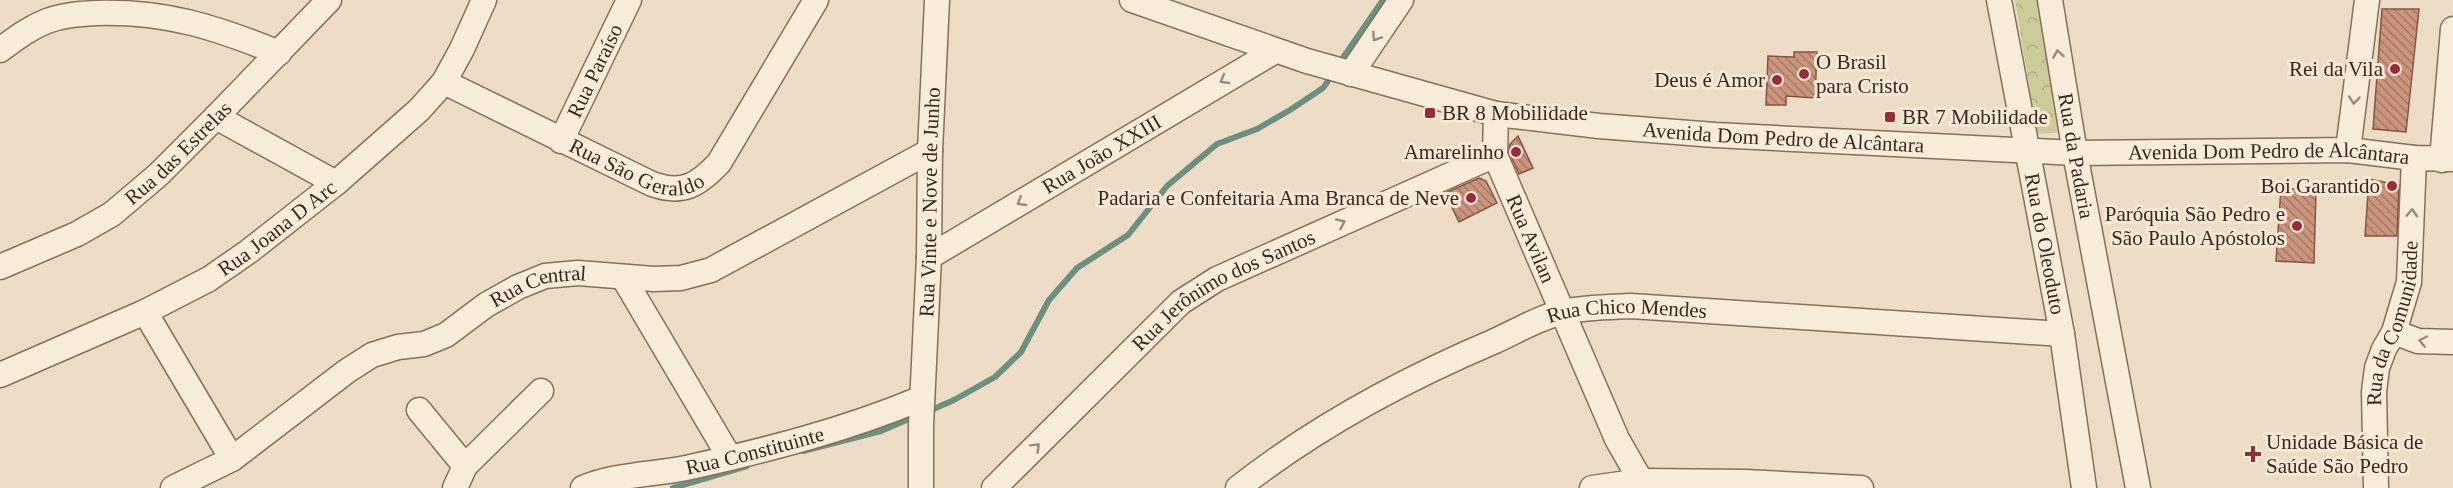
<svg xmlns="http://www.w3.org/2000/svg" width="2453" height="488" font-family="Georgia,serif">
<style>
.forest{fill:url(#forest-crowns)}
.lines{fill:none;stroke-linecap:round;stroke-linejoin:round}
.stream{stroke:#6e9083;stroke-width:6}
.building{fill:url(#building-back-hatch);stroke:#875642;stroke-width:1.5}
.minor-casing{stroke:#896f5c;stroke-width:27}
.minor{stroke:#f8ecda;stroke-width:24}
.oneway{stroke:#988a7d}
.poi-dot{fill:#962d3a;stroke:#f5e8d6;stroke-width:2}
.labels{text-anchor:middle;stroke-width:6;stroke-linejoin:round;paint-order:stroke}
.poi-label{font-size:21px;fill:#392920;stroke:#f5e8d6;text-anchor:end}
.street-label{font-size:21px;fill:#392920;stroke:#f5e8d6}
</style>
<defs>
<pattern id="forest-crowns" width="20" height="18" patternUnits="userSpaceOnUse" patternTransform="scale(1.5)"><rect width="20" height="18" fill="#cccc9a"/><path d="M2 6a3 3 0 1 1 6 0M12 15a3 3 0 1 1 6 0" fill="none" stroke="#b0af84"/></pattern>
<pattern id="building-back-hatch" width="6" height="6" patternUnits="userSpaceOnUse" patternTransform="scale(1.5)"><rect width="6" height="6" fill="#cb947d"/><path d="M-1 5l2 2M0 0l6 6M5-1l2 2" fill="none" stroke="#a67966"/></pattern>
</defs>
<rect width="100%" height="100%" fill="#eeddc6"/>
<path class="forest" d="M2015,0H2044L2066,132L2037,134Z"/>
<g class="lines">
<path class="stream" d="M1338,65L1383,0
M929,411L954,400L995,377L1021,352L1049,300L1077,268L1128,235L1167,186L1217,144L1257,129L1290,110L1323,88L1333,74
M803,451L881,431L916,416
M673,488L747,466"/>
</g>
<path class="building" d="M2382,9H2419L2406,132L2373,129Z
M1794,52H1817L1815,98L1786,96V105H1766L1768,56L1794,57Z
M1518,136L1533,168L1519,174L1509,152L1510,144Z
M1479,178L1486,181L1497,203L1459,222L1445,193Z
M2369,179L2399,185L2397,236H2365Z
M2281,188L2316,191L2314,263L2276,261Z"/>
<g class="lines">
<defs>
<g id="minor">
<path id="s1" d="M1132,0L1307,61L1496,114L1599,126L1715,135L2075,153L2348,150L2414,158L2453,159"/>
<path id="s2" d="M1999,0L2062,334L2084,488"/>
<path id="s3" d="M2050,0L2075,153L2138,488"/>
<path d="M0,50C15,39 29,28 47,21C63,15 79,14 96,13C166,11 215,27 279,53"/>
<path d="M1351,74L1401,0"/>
<path id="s4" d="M444,82L652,184C683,195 698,185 719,163L816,0"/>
<path id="s5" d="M1496,114L1495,155L1617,439L1645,488"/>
<path d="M216,117L336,183"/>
<path id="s6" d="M561,141L629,0"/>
<path d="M2348,150L2367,0"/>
<path d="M2442,160L2453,29"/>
<path id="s7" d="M929,257L1275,51"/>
<path id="s8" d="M0,267L77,234L112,214L158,175L216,117L329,0"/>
<path d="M623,277L730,458"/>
<path d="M145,312L232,459"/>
<path d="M2394,332L2418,341L2453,342"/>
<path id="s9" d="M0,375L145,312L209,279L248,252L336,183L419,110L444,82L462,49L484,0"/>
<path d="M419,410L465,466L455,488"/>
<path d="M465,466L541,391"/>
<path id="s10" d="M173,488L232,459L347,371L372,355L398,347L424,344L446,335L486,305L518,287L545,276L578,273L654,279L681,278L711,270L930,151"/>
<path id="s11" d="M583,488C616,474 652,475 686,468C767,450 846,430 922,398"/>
<path id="s12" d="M921,488V426L929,257L930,151L937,0"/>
<path id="s13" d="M994,488L1181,302L1217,279L1495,155"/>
<path id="s14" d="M1238,488C1317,426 1403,380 1495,341C1517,331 1540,317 1563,312C1585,307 1609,307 1631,306L2062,334"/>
<path d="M1592,488L1641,481L1745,482L1861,488"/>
<path id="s15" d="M2376,488L2374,392L2377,368L2384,349L2394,332L2409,282L2414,158"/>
</g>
</defs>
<use href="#minor" class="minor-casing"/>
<use href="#minor" class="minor"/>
</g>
<defs><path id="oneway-chevron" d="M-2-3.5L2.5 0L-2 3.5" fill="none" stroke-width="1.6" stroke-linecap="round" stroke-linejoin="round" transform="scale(1.5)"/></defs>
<g class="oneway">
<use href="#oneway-chevron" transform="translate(1376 37) rotate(124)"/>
<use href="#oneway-chevron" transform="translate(2058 54) rotate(-99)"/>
<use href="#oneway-chevron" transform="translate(1224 80) rotate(150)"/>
<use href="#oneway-chevron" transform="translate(2354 100) rotate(96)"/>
<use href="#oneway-chevron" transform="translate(1021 202) rotate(149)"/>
<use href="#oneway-chevron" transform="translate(2412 213) rotate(-87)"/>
<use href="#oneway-chevron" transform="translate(1341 223) rotate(-24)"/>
<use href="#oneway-chevron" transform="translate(2423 341) rotate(-168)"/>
<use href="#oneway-chevron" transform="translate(1036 447) rotate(-45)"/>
</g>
<g class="poi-dot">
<circle cx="2395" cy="69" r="6"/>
<circle cx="1804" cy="74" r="6"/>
<circle cx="1777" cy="80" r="6"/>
<rect x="1424" y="107" width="12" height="12" rx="3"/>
<rect x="1884" y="111" width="12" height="12" rx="3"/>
<circle cx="1516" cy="152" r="6"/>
<circle cx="2392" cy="186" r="6"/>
<circle cx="1471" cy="198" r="6"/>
<circle cx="2297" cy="226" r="6"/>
<path d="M2250 445h6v6h6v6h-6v6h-6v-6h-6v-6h6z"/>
</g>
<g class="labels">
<g class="poi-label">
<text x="1816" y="69" text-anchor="start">O Brasil<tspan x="1816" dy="24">para Cristo</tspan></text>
<text x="2383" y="76">Rei da Vila</text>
<text x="1765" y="87">Deus é Amor</text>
<text x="1442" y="120" text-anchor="start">BR 8 Mobilidade</text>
<text x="1902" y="124" text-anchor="start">BR 7 Mobilidade</text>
<text x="1504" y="159">Amarelinho</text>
<text x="2380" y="193">Boi Garantido</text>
<text x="1459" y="205">Padaria e Confeitaria Ama Branca de Neve</text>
<text x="2285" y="221">Paróquia São Pedro e<tspan x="2285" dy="24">São Paulo Apóstolos</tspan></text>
<text x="2266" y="449" text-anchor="start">Unidade Básica de<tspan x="2266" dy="24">Saúde São Pedro</tspan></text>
</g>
<g class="street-label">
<text dy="7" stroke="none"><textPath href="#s6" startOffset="78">Rua Paraíso</textPath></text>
<text dy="7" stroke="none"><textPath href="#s1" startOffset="670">Avenida Dom Pedro de Alcântara</textPath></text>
<text dy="7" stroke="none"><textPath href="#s8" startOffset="214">Rua das Estrelas</textPath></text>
<text dy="7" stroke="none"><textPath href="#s7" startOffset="201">Rua João XXIII</textPath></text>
<text dy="7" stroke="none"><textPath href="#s3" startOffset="158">Rua da Padaria</textPath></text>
<text dy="7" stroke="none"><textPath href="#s1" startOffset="1156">Avenida Dom Pedro de Alcântara</textPath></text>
<text dy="7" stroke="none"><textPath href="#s4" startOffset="213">Rua São Geraldo</textPath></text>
<text dy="7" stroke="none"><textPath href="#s12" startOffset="286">Rua Vinte e Nove de Junho</textPath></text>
<text dy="7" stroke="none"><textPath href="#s9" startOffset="315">Rua Joana D Arc</textPath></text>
<text dy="7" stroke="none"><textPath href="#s5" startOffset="132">Rua Avilan</textPath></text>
<text dy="7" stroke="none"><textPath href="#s2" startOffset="248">Rua do Oleoduto</textPath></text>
<text dy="7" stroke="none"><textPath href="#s10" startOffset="424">Rua Central</textPath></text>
<text dy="7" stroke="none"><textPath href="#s13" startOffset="306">Rua Jerônimo dos Santos</textPath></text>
<text dy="7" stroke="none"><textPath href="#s14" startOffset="435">Rua Chico Mendes</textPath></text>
<text dy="7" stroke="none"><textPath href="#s15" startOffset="168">Rua da Comunidade</textPath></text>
<text dy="7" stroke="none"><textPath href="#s11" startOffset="176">Rua Constituinte</textPath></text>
</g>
</g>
</svg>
